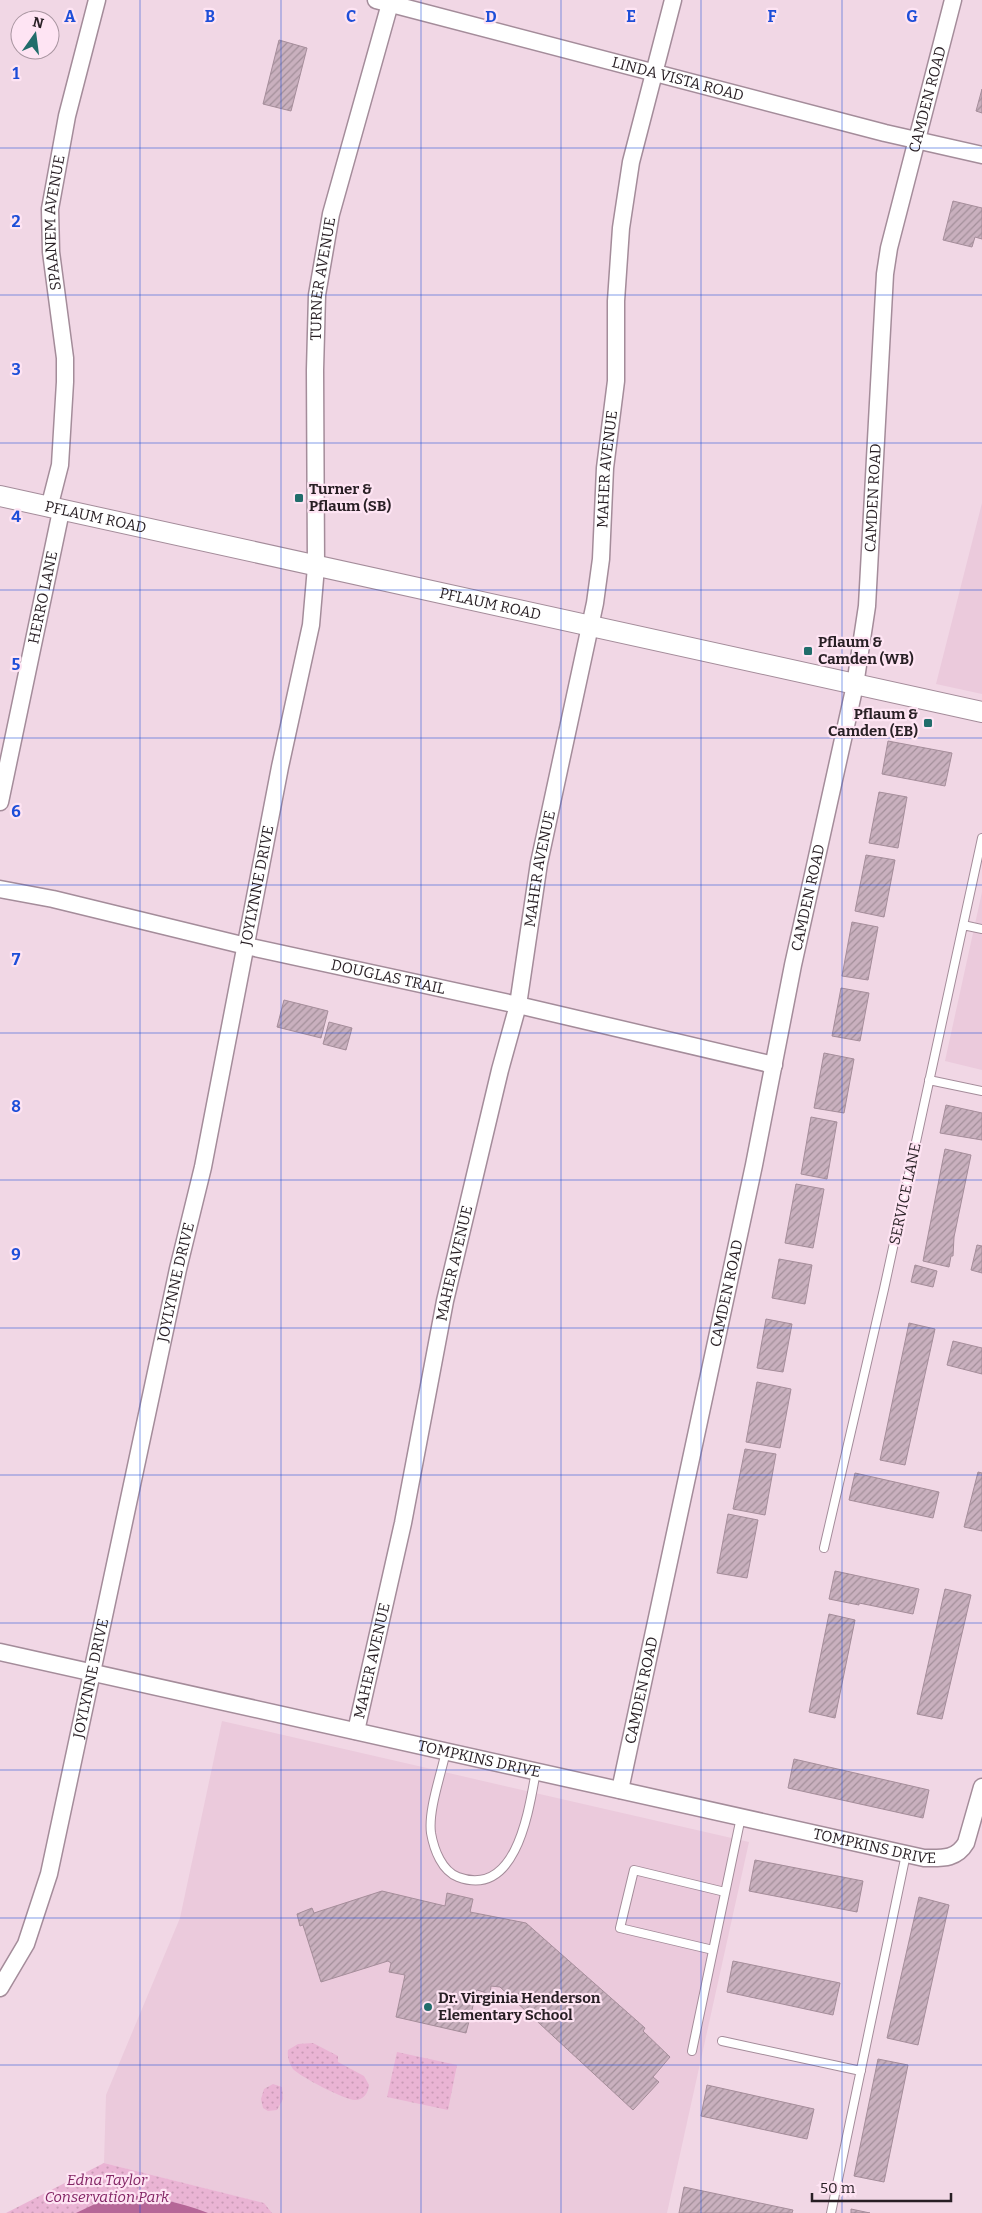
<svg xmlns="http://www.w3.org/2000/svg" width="982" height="2213" font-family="Bitter,serif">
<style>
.built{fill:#ebcadc}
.park{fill:url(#park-dots)}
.water{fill:#b56797}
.building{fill:url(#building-hatch);stroke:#a58d9a}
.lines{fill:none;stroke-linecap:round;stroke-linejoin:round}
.service-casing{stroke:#a48c9a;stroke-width:10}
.minor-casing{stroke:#a48c9a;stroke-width:19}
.tertiary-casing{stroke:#a48c9a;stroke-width:22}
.service{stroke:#fff;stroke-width:8}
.minor{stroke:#fff;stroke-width:16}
.tertiary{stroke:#fff;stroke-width:20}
.grid{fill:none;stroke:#1d4ed8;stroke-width:1;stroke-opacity:0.55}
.poi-dot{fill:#216d6b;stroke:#fee4f3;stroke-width:2}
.labels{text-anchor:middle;stroke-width:4.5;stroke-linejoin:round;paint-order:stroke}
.street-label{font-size:15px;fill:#281f24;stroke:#fee4f3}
.poi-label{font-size:15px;font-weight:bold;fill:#281f24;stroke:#fee4f3;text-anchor:start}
.park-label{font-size:15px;font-style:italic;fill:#832565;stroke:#fee4f3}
.grid-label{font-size:16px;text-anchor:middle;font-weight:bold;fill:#1d4ed8;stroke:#fee4f3;stroke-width:4.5;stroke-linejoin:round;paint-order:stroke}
</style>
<defs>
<pattern id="park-dots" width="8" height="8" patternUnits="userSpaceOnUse" patternTransform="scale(1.25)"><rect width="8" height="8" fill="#eab4d4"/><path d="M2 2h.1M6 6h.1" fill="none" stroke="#c99ab6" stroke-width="1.8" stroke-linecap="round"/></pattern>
<pattern id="building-hatch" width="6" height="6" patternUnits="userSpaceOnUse" patternTransform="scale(1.25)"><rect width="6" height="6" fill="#c9b0be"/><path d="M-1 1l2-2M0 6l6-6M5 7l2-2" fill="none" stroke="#a38f9a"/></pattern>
</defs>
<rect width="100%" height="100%" fill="#f1d7e5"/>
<path class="built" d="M982,503V694L936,684Z
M982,892V1070L945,1061Z
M222,1721L749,1842L667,2213H272L263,2203L104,2163L106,2095L180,1918Z"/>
<path class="park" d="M313,2043L338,2056V2062L364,2076L369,2085C368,2093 364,2100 355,2100C345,2100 299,2076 293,2069C289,2063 287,2057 288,2050L298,2044Z
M397,2052L457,2065L448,2110L387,2097Z
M273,2084L282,2087L283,2099L277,2110L268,2111L263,2108L261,2099L264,2089Z
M104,2163L264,2203L272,2213H6Z"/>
<path class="water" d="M116,2194C148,2196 177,2201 208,2213H76Z"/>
<path class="building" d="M279,40L307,48L291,111L263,104Z
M982,89V113L976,111Z
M953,201L982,208V239L975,237L972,247L943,240Z
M888,741L952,753L945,786L882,774Z
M879,792L907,797L898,848L869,843Z
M866,855L895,860L884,917L855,911Z
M852,922L878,927L868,980L842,976Z
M841,988L869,993L860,1041L832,1036Z
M284,1000L328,1011L321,1038L277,1027Z
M329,1022L352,1028L346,1050L323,1044Z
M824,1053L854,1059L844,1113L814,1108Z
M946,1105L982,1113V1140L940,1133Z
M811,1117L837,1122L827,1179L801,1174Z
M945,1149L971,1155L954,1237L953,1256H951L949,1267L923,1261Z
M796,1184L824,1189L813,1248L785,1243Z
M977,1245L982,1246V1273L971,1270Z
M779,1259L812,1265L805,1304L772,1298Z
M915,1265L937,1271L933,1287L911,1282Z
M766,1319L792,1324L783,1372L757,1368Z
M909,1323L935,1329L905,1465L880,1460Z
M953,1341L982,1348V1374L947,1365Z
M757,1382L791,1389L780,1448L746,1442Z
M745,1449L776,1454L765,1515L733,1509Z
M978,1472L982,1473V1531L964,1527Z
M855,1473L939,1492L933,1518L849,1500Z
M728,1514L758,1520L747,1578L717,1573Z
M835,1571L919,1589L913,1614L859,1603V1605L829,1599Z
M945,1589L971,1595L942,1719L917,1714Z
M829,1614L855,1620L835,1718L809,1712Z
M794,1759L929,1790L923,1818L788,1788Z
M755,1860L863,1881L857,1912L749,1891Z
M382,1891L445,1906L447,1893L473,1899L470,1912L526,1923L645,2028L643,2031L670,2057L653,2077L659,2082L633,2110L500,1987L491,1986L490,1994L477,1990L466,2033L396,2017L405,1975L389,1972L391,1963L388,1961L321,1982L303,1925L300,1926L297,1914L312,1908L314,1913Z
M919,1897L949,1905L918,2045L887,2038Z
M733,1961L840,1983L833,2015L727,1992Z
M878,2059L908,2065L884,2182L854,2176Z
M707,2085L814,2109L807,2139L701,2116Z
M684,2187L793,2210L792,2213H679Z
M851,2209L870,2213H851Z"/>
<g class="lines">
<defs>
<path id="service" d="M963,925L982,929
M929,1080L982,1091
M824,1548L884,1289L982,838
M446,1751C441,1775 428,1810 431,1833C434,1850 442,1871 458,1877C517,1899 529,1809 536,1771
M713,1950L620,1928L634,1870L725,1892
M722,2041L861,2071
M692,2051L741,1817
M831,2213L906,1854"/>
<g id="minor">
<path id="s1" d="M376,0L885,133L982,155"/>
<path id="s2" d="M49,508L60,465L65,382V358L51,252L50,209L67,116L97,0"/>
<path id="s3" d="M0,802L61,511"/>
<path id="s4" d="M0,889L53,899L246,946L518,1005L774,1065"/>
<path id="s5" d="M0,1652L924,1858C941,1858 956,1860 966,1843L982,1787"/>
<path id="s6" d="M356,1731L403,1523L445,1301L500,1070L518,1005L539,863L595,603L601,559L605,468L616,381V301L621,228L631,162L673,0"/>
<path id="s7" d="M620,1790L754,1165L793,965L855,685L867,606L885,274L889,248L953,0"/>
<path id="s8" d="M0,1988L26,1944L49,1874L178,1269L203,1167L280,767L311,625L316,567L315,370L317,295L331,214L391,0"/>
</g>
<g id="tertiary">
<path id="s9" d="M0,496L982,712"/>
</g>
</defs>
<use href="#service" class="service-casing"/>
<use href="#minor" class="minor-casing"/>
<use href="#tertiary" class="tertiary-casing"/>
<use href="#service" class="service"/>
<use href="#minor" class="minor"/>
<use href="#tertiary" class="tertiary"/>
</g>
<path class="grid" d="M140,0V2213M281,0V2213M421,0V2213M561,0V2213M701,0V2213M842,0V2213M0,148H982M0,295H982M0,443H982M0,590H982M0,738H982M0,885H982M0,1033H982M0,1180H982M0,1328H982M0,1475H982M0,1623H982M0,1770H982M0,1918H982M0,2065H982"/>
<g class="poi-dot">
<rect x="294" y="493" width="10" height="10" rx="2.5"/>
<rect x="803" y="646" width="10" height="10" rx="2.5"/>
<rect x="923" y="718" width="10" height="10" rx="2.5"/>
<circle cx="428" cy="2007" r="5"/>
</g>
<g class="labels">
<g class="street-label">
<text dy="5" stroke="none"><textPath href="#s1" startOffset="312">LINDA VISTA ROAD</textPath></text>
<text dy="5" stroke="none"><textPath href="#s7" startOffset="1722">CAMDEN ROAD</textPath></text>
<text dy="5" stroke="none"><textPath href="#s2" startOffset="288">SPAANEM AVENUE</textPath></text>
<text dy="5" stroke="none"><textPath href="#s8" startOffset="1748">TURNER AVENUE</textPath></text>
<text dy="5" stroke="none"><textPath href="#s6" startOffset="1288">MAHER AVENUE</textPath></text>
<text dy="5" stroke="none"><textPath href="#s7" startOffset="1318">CAMDEN ROAD</textPath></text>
<text dy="5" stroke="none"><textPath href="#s9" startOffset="98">PFLAUM ROAD</textPath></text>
<text dy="5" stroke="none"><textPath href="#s3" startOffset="209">HERRO LANE</textPath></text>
<text dy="5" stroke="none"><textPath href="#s9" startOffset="502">PFLAUM ROAD</textPath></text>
<text dy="5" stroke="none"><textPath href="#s6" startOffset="882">MAHER AVENUE</textPath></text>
<text dy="5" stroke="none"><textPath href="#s8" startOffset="1135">JOYLYNNE DRIVE</textPath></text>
<text dy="5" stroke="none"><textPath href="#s7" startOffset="912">CAMDEN ROAD</textPath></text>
<text dy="5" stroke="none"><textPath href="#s4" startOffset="398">DOUGLAS TRAIL</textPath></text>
<text transform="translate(905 1194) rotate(-78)" y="5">SERVICE LANE</text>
<text dy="5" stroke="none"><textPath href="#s6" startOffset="478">MAHER AVENUE</textPath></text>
<text dy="5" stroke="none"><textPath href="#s8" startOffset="730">JOYLYNNE DRIVE</textPath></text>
<text dy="5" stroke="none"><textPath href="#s7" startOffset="508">CAMDEN ROAD</textPath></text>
<text dy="5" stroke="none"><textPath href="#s6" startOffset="72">MAHER AVENUE</textPath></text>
<text dy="5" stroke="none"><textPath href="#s8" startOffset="325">JOYLYNNE DRIVE</textPath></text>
<text dy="5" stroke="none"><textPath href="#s7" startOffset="102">CAMDEN ROAD</textPath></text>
<text dy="5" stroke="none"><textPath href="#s5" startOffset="491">TOMPKINS DRIVE</textPath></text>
<text dy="5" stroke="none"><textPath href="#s5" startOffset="896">TOMPKINS DRIVE</textPath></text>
</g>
<g class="poi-label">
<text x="309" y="494">Turner &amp;<tspan x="309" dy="17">Pflaum (SB)</tspan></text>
<text x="818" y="647">Pflaum &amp;<tspan x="818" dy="17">Camden (WB)</tspan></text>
<text x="918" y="719" text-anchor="end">Pflaum &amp;<tspan x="918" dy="17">Camden (EB)</tspan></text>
<text x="438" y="2003">Dr. Virginia Henderson<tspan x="438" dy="17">Elementary School</tspan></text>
</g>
<g class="park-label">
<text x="107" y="2185">Edna Taylor<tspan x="107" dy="17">Conservation Park</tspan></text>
</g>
</g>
<g class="grid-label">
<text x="70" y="22">A</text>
<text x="210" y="22">B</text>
<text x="351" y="22">C</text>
<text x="491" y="22">D</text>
<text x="631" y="22">E</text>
<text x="772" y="22">F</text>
<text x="912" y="22">G</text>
<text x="16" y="79">1</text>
<text x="16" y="227">2</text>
<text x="16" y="375">3</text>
<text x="16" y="522">4</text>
<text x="16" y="670">5</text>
<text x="16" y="817">6</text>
<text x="16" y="965">7</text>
<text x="16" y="1112">8</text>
<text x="16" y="1260">9</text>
</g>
<g transform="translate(35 35) rotate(14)"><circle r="24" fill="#fee4f3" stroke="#a895a0"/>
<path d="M0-4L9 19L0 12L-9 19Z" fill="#216d6b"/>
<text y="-8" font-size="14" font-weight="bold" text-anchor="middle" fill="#281f24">N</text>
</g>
<path d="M812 2193v8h139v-8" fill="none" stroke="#281f24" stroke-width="2.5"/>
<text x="820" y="2193" font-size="15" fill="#281f24" stroke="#fee4f3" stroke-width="4" paint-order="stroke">50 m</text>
</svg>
